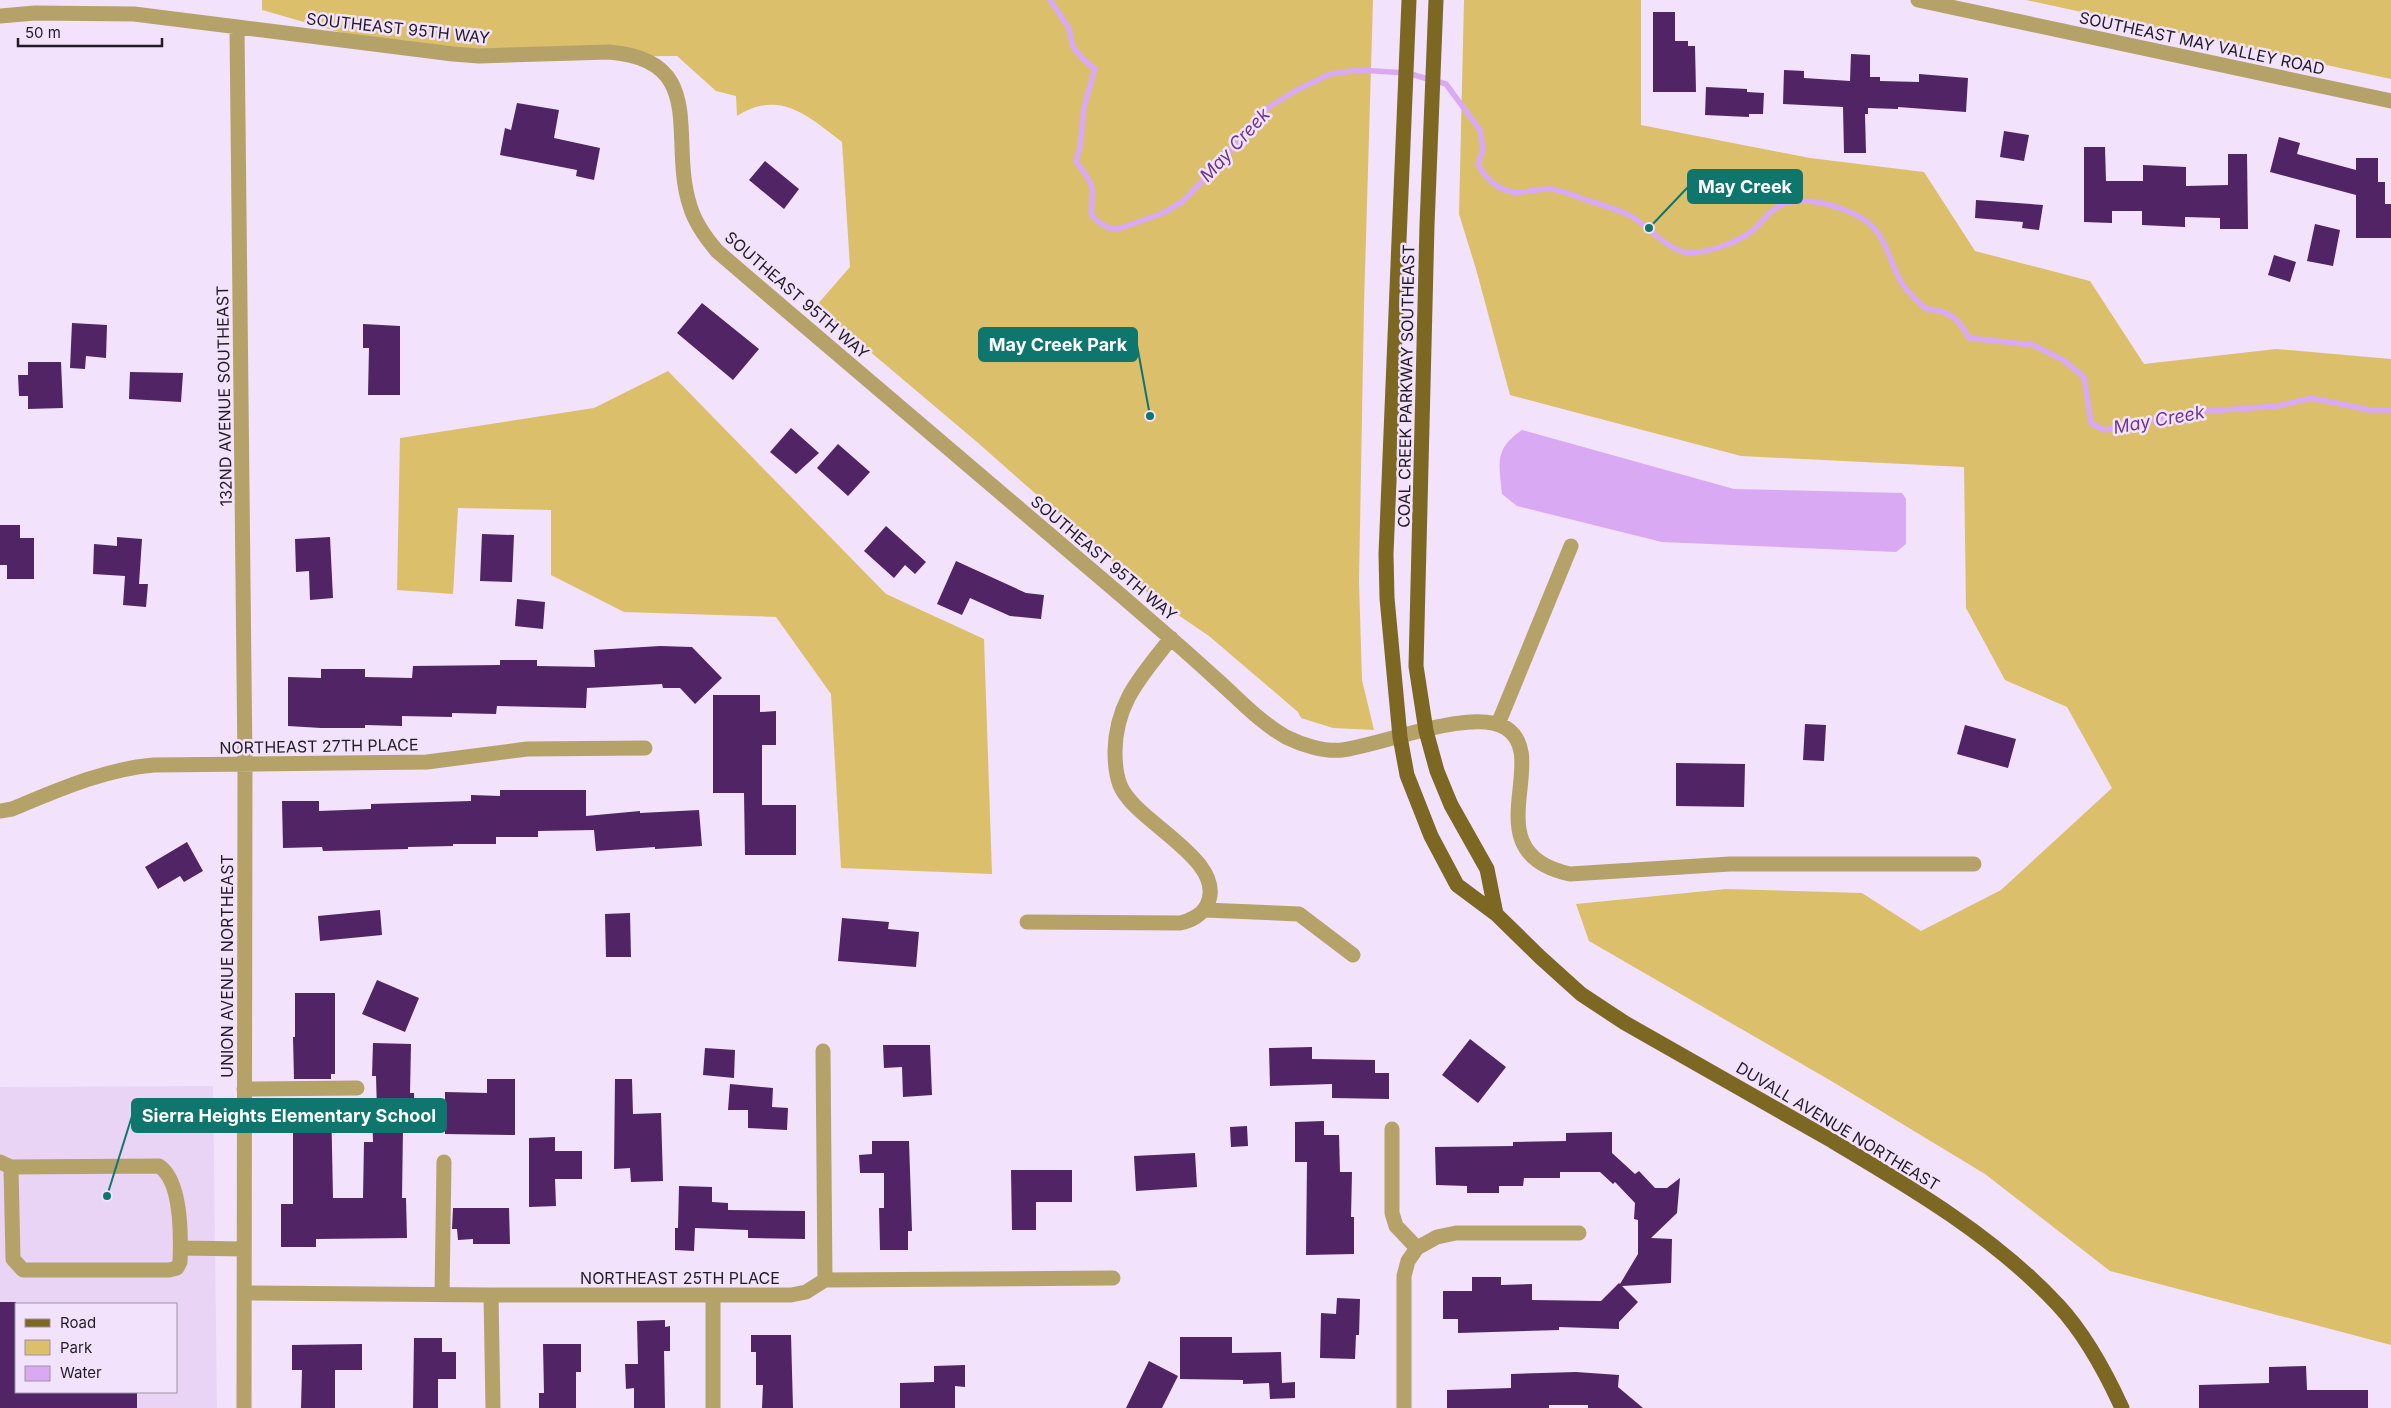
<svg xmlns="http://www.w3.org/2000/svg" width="2391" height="1408" font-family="Inter,sans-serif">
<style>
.built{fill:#e9d4f5;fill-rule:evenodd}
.green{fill:#dcbf6b}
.water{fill:#daa9f4}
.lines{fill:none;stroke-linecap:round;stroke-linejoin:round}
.stream{stroke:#daa9f4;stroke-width:5.5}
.building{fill:#502465}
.minor{stroke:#b5a269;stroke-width:15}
.major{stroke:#7c6723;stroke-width:15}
.labels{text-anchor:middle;stroke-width:5;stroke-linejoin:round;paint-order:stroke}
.street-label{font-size:16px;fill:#211b24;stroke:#f2e2fc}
.water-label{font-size:18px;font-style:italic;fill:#70358c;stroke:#f2e2fc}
.leader{fill:none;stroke:#0f766e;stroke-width:2}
.callout-dot{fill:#0f766e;stroke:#f2e2fc;stroke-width:2}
.callout{fill:#0f766e;stroke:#0f766e;stroke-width:2}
.callout-label{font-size:18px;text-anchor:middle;font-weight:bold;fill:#fff}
</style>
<rect width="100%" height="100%" fill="#f2e2fc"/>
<path class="built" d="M213,1086L217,1408H0V1087ZM16,1304H176V1392H16Z"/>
<path class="green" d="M262,0H1373L1364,305L1359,582L1362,680L1374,730L1333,728L1301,718L1298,712L1209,636L1156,600L977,442L816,306L850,267L842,142C808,116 780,89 737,116L736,96L716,91L677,56L430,58L262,10Z
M1464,0H1641V125L1810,158L1924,172L1975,251L2090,281L2144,364L2276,349L2391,359V1345L2110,1271L1985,1174L1833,1082L1589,941L1576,904L1726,889L1862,893L1921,931L2001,890L2112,788L2067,707L2005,680L1966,608L1964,467L1741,456L1510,395L1476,269L1459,214Z
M2026,0H2391V79Z
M668,371L886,594L984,639L992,874L841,868L831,694L776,617L624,612L551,575V510L458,508L453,594L397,590L400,438L594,408Z"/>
<path class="water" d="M1522,430L1734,489L1902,493L1906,499V544L1896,552L1662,542L1517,506L1502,494C1499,463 1494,449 1522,430Z"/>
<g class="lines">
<path class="stream" d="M1050,0L1069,28L1073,47L1084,60L1095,69L1084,107L1080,147L1076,161C1094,187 1094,182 1091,214L1097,221L1109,228L1118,229L1161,214L1182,202L1218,165L1269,107L1295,91L1330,74L1359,70L1407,73L1446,84L1480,130L1483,149L1478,164C1486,180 1503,195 1523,192C1531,191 1540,189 1549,189C1558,189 1569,194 1578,197C1596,204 1618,208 1634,218C1651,229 1672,254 1692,253C1711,251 1737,243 1752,231C1763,222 1769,210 1784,204C1810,195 1861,210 1877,232C1889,246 1892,272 1906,289C1911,295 1919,303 1925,308C1929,310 1935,310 1940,311C1955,315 1962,325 1969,338L2033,345L2063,360L2084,377L2091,423L2104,430L2196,412L2278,406L2311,398L2370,410H2391"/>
</g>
<path class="building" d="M1653,12H1675V41H1688V46H1695L1696,92H1653Z
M1851,54L1870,55V77H1880V81L1919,82V74L1968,78L1966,112L1898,107V109L1868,108V114H1865L1866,153H1844L1843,107L1783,104L1784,70L1804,71V78L1850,81Z
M1706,87L1747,89V92L1764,93L1763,114H1749V117L1705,115Z
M517,103L559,110L554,138L600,148L594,180L576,176L577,170L500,155L505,128L511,130Z
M2004,131L2029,135L2024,161L2000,157Z
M2279,137L2300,143L2297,154L2356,170V158H2378V182H2385V204H2391V238H2356V195L2270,172Z
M2084,147H2105L2106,181H2143V165L2186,167V186L2228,185V154H2247L2248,229H2220V218L2185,217V227L2142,225V211H2112V223L2084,222Z
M765,161L799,189L784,209L749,180Z
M1976,200L2043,205L2039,230L2022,228L2023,222L1975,218Z
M2315,224L2340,230L2333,266L2307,261Z
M2274,255L2296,262L2290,282L2268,275Z
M702,303L759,349L733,380L677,333Z
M72,323L107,325L106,358L86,356L85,369L70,368Z
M363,324L400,326V395H368L369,348H363Z
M28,362H61L63,408L28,409V396H19L18,375H28Z
M130,372L183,373L181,402L129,399Z
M791,428L819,453L796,474L770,452Z
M838,444L870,472L848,496L817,468Z
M0,525H20V538H34V579H7V565H0Z
M886,526L926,562L915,574L905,565L894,578L864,551Z
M482,534L514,535L512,582L480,581Z
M117,537L142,539L139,584H148L146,607L123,605L125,576L93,574L94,544L117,546Z
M330,537L333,598L310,600L309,571L296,572L295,539Z
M956,561L1026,593L1044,595L1041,619L1010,616L970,598L962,615L937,604Z
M517,599L545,602L543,629L515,626Z
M660,646L692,647L722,678L695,704L680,688H663L662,684L587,688L586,708L497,706L496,714L452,713V717L402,716V726L365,725V728H321L288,726V677L321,678V669H365V677L412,678L413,666L500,665V660H537V666L595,667L594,650Z
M713,695H760V712L776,711V745H762V805H796V855H745L744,793H713Z
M1805,724L1826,725L1824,761L1803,760Z
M1965,725L2016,739L2008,768L1957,754Z
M1676,763L1745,764L1744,807L1676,806Z
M500,790H586V816L640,811V813L699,810L702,846L655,849V847L596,851L594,830L538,831V837H496V844H453V846L408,847V849L323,851L322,847L283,848L282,801H319V811L371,809V804L471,801V795L500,796Z
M187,842L203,871L184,882L180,876L158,889L145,867Z
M380,910L382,935L320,941L318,916Z
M630,913L631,957H606L605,914Z
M842,918L889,922L888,929L919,932L916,967L838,961Z
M377,980L419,998L405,1032L362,1014Z
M295,993H335V1074H331V1079H294L293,1037H295Z
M1470,1039L1506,1067L1478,1103L1442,1075Z
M373,1043L411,1044L410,1093H414L415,1126L403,1127L402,1198H406L407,1238L316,1239V1247H281V1204H293V1098H331L333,1198H363L364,1142H373L372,1111H377L376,1076H372Z
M883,1045H930L932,1095L903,1097L902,1067L884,1068Z
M1312,1047V1059L1375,1060V1073H1389V1099L1332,1098V1084L1270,1086L1269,1048Z
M705,1048L735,1050L734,1078L703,1075Z
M487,1079H515V1135L445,1134V1092L487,1093Z
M615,1079H632L633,1114L661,1113L663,1181L631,1182L630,1168L614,1169Z
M730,1084L773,1088L772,1107L788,1108L787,1130L748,1128V1110H728Z
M1324,1121V1135H1339L1340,1172H1352L1351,1217H1354V1254L1306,1255L1307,1162H1295V1122Z
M1247,1126L1248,1146L1231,1147L1230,1127Z
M1612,1132V1153L1635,1174L1639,1171L1655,1188H1667L1680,1178L1677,1213L1651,1238L1672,1239L1671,1283L1622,1286L1638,1302L1619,1322V1329L1559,1327V1330L1458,1333V1319H1443V1291H1472V1277H1501V1285L1532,1284V1300L1601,1301L1619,1283L1620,1284L1638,1254V1220L1634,1219L1635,1203L1615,1182L1613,1184L1600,1172H1560V1178H1524L1523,1186H1499V1193H1467V1186L1436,1185L1435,1147L1513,1146V1142L1566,1141V1133Z
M555,1137V1151H582V1179H555L556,1206L529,1207V1138Z
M872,1141H909L912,1231H908V1250H880L879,1208H884V1173H860L859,1155L872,1154Z
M1195,1153L1197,1187L1136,1191L1134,1156Z
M1011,1170H1072V1202H1036V1230H1012Z
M679,1186L712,1187V1202L728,1203V1210L805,1211V1239L748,1238V1230L695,1228L694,1251L675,1250V1228H678Z
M453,1208H509L510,1244H473V1239L458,1240L457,1229H452Z
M1337,1298L1360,1299L1359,1335H1356L1355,1359L1320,1358L1321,1313L1336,1314Z
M0,1302H16V1392H137V1408H0Z
M665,1320V1327L670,1326V1351H664L665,1408H634V1388L626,1389L625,1364H638L637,1321Z
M751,1335H791L793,1408H762L763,1385H756V1352H751Z
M1180,1337H1232V1353L1281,1352L1282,1383L1295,1382V1398L1270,1399L1269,1383L1243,1384V1380L1180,1379Z
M414,1338H442V1352H456V1379H438V1408H413Z
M362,1344V1370H335V1408H301L302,1370H292V1345Z
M543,1344H581V1372H576V1408H539V1393H544Z
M1149,1361L1178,1376L1162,1408H1126Z
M965,1365V1387L955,1386V1408H900V1383L934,1382V1366Z
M2306,1366L2307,1390H2368V1408H2199V1385L2269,1383V1367Z
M1576,1372L1619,1375L1618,1387L1643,1408H1588V1405H1549V1408H1447V1390L1511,1388V1374Z"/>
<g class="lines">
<path class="minor" d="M1918,0L2391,101
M0,16L35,13L134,14L453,54L479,56L609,52C710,60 668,139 690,206C695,223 705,237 717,251C852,367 988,482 1123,597C1154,624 1185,650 1215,678C1238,698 1259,722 1286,737C1302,745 1324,752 1342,750C1382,745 1472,707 1506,728C1553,758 1471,853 1570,874L1730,864H1974
M237,28L245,765L244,1408
M1498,724L1571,546
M0,811L12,809C58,790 105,769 154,765L427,762L527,749L645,748
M1205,910L1299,914L1353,955
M1027,922L1180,923C1190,921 1202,915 1207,905C1229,860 1134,822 1120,785C1116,775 1115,763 1115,751C1116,701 1142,676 1171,638
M823,1051L825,1280
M244,1089L357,1088
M1392,1129V1213L1396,1226L1417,1248L1408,1261L1404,1276V1408
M0,1162L11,1167L159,1166C182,1181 181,1237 180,1262L177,1268L169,1270H23L13,1259L11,1167
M181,1248L244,1249
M1417,1248L1437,1237L1456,1233H1579
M244,1293L491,1295H791L806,1292L825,1280L1113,1278
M442,1295L444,1162
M491,1295L493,1408
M713,1296V1408"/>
<path class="major" d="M1409,0L1386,554L1387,598L1400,737L1407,775L1431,836L1457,885L1496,914L1540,957L1581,994L1625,1023C1693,1061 1761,1100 1829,1139C1910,1187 1994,1236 2058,1305C2085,1334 2106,1373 2122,1408
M1436,0L1427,225L1416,666L1426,731L1437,771L1451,805L1487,869L1496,914"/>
</g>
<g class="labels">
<g class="street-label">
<text transform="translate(398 28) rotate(6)" y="6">SOUTHEAST 95TH WAY</text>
<text transform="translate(2202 43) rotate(12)" y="6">SOUTHEAST MAY VALLEY ROAD</text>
<text transform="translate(797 295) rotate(41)" y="6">SOUTHEAST 95TH WAY</text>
<text transform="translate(1406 386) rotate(-89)" y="6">COAL CREEK PARKWAY SOUTHEAST</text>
<text transform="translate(224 396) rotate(-91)" y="6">132ND AVENUE SOUTHEAST</text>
<text transform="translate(1104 558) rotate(40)" y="6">SOUTHEAST 95TH WAY</text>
<text transform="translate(319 746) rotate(-1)" y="6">NORTHEAST 27TH PLACE</text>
<text transform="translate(227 966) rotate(-90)" y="6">UNION AVENUE NORTHEAST</text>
<text transform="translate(1838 1126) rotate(31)" y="6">DUVALL AVENUE NORTHEAST</text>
<text x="680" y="1284">NORTHEAST 25TH PLACE</text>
</g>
<g class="water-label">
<text transform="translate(1235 145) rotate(-47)" y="6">May Creek</text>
<text transform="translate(2159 420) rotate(-10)" y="6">May Creek</text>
</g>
</g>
<path class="leader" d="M1649 228L1688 187M1150 416L1137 345M107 1196L132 1116"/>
<g class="callout-dot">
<circle cx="1649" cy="228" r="5"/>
<circle cx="1150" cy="416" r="5"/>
<circle cx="107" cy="1196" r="5"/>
</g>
<g class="callout">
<rect x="1688" y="170" width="114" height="33" rx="5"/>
<rect x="979" y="328" width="158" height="33" rx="5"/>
<rect x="132" y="1099" width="314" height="33" rx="5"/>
</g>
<g class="callout-label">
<text x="1745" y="193">May Creek</text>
<text x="1058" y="351">May Creek Park</text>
<text x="289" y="1122">Sierra Heights Elementary School</text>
</g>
<rect x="15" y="1303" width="162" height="90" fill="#f2e2fc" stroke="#9e92a6"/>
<rect x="25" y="1319" width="25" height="8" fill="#7c6723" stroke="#9e92a6"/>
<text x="60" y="1328" font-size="15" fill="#211b24">Road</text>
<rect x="25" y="1340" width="25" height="15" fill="#dcbf6b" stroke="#9e92a6"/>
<text x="60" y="1353" font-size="15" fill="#211b24">Park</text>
<rect x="25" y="1366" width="25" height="15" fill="#daa9f4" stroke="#9e92a6"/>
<text x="60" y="1378" font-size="15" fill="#211b24">Water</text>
<path d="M18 38v8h144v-8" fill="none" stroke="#211b24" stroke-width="2.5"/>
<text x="25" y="38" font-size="15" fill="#211b24" stroke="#f2e2fc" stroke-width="4" paint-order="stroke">50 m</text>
</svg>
